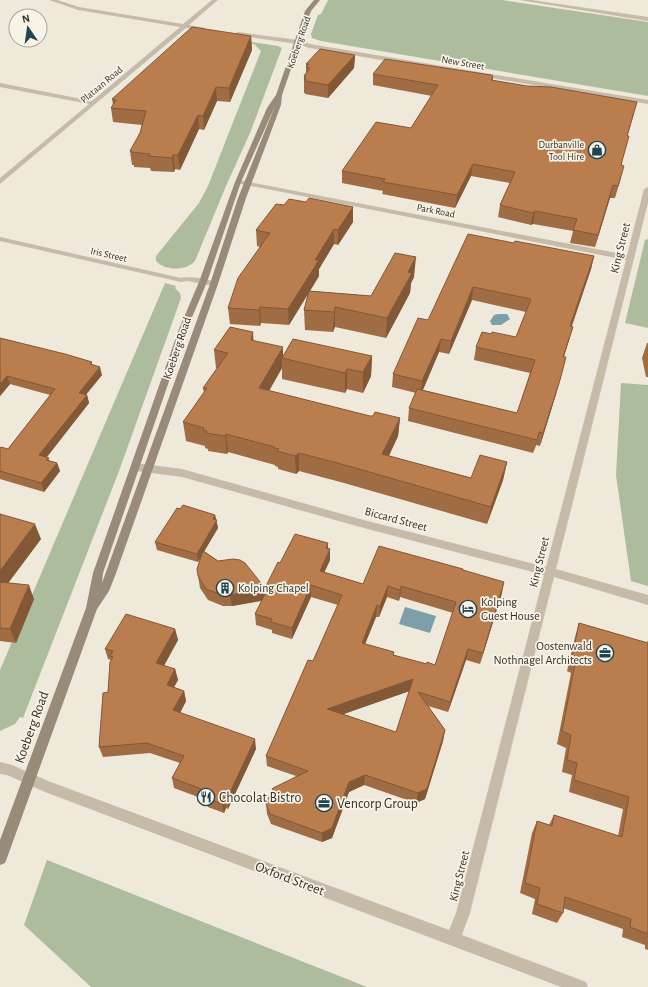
<svg xmlns="http://www.w3.org/2000/svg" width="648" height="987" font-family="'Alegreya Sans',sans-serif">
<style>
.green{fill:#acbc9d}
.water{fill:#7d9fa9}
.lines{fill:none;stroke-linecap:round;stroke-linejoin:round}
.minor{fill:#c6bba8;fill-rule:evenodd}
.tertiary{fill:#c6bba8;fill-rule:evenodd}
.secondary{fill:#998b7a;fill-rule:evenodd}
.wall{fill:#a06c43;fill-rule:evenodd}
.shaded-wall{fill:#825837}
.building{fill:#ba7d4e;stroke:#825837;fill-rule:evenodd}
.labels{text-anchor:middle;stroke-width:3.5;stroke-linejoin:round;paint-order:stroke}
.far-street-label{font-size:10px;fill:#332e28;stroke:#f7f3e7}
.far-poi-label{font-size:10px;fill:#332e28;stroke:#f7f3e7;text-anchor:end}
.street-label{font-size:12px;fill:#332e28;stroke:#f7f3e7}
.poi-label{font-size:12px;fill:#332e28;stroke:#f7f3e7;text-anchor:start}
.near-street-label{font-size:14px;fill:#332e28;stroke:#f7f3e7}
.near-poi-label{font-size:14px;fill:#332e28;stroke:#f7f3e7;text-anchor:start}
</style>
<rect width="100%" height="100%" fill="#efe9db"/>
<path class="green" d="M328,0H502L648,22V96L321,41L312,38L311,34L318,15L321,14Z
M253,42L278,46L282,48L250,133L226,186L195,261C186,271 165,271 156,261V256L199,203L208,186L261,51L254,44H251Z
M648,239V328L625,323L645,240Z
M165,283L176,286L175,288L180,293L181,298L119,471L23,718L20,717L15,724L0,731V670Z
M621,383L648,385V586L631,581L616,475Z
M47,860L367,987H91L24,925Z"/>
<path class="water" d="M498,314H507L510,319L501,325H492L490,321L494,315Z
M405,607L436,616L430,633L399,624Z"/>
<g class="lines">
<path class="minor" d="M49,0H57L79,7L183,24L212,0H218L189,25L206,28V30L186,28L0,184V178L89,104L0,87V83L92,101L180,27L78,10Z
M238,32L298,40L310,44L648,100V104L309,48L297,44L236,35V33Z
M238,180L627,255L644,189L648,187V203L556,569L648,595V605L554,577L470,913L462,935L581,980L586,982L588,987H561L45,792L7,775L0,774V762L12,765L48,781L449,930L456,913L544,575L360,527L182,477L136,471L131,467L136,463L182,469L360,519L546,567L626,260L236,183V181Z
M0,237L181,278C189,276 212,279 218,284L214,286L187,281L181,282L0,241Z"/>
<path class="tertiary" d="M519,0H532L648,17V21Z"/>
<path class="secondary" d="M314,0H320L311,11L282,95L281,105L246,198L218,284L115,576L109,591L97,609L7,858L5,863L0,865V840L86,608L93,573L179,329L199,282L235,182L267,108L276,95L305,11ZM275,106L238,198L210,284L102,583L103,573L187,329L207,282L241,182Z"/>
</g>
<path class="wall" d="M251,36L252,50L230,102L217,101L204,130L199,129L180,170L175,169L174,172L151,171L150,168L134,167V165H132L130,151L140,133L142,125L113,122L111,108L113,105L112,99Z
M355,55L354,68L328,98L305,94V93H304V76L306,73V64Z
M373,74L493,76V80L634,113L627,136L621,165V178L615,198H610L595,247L570,243L573,231L533,224L531,225L498,217L500,205L510,183L471,176L455,208L382,194L383,191L342,183V171L411,128L432,96L373,85Z
M306,202L353,207V222L338,245L334,244L319,269V276L310,291L371,296L414,277L411,283L410,293L386,338L335,327L333,332L305,330L304,310L308,294L289,325L261,323L260,326L230,324L228,308L260,247L257,246L256,230L284,205Z
M514,243L594,256L591,269L572,326L573,327L569,340L564,357L556,394L540,446L536,445L533,453L408,421L409,408L416,393L392,387L393,374L428,320ZM472,300L526,312L516,337L492,334L476,347L474,360L530,373L517,413L423,390L439,352L449,354Z
M253,332V341L283,356H372L371,376L363,393L347,389L345,393L282,379V368L269,391L370,416L400,418L398,436L389,456L471,478L507,462L503,480L487,524L344,483L299,471L296,474L278,469V467L275,466V465L228,452L227,454L208,451V449L205,448V446L186,441L183,422L204,393L203,388L217,368H216L214,350Z
M0,338L92,362V365L102,375L86,394L87,395L89,403L47,457L50,461L57,463L60,471L44,492L0,479V448L8,449L50,395L10,384L0,396Z
M647,343H648V377H646L642,358Z
M180,509L215,515L218,528L204,551L218,561L265,588L280,563L328,548L330,549V560L324,572L363,584L463,570L502,593L480,664L466,660L448,712L428,706L445,730L443,741L425,799L416,803L364,785L349,792L332,838L322,842L271,824L267,814L266,804L296,776L267,766L266,756L313,661L338,605L311,597L292,639L272,633V630L256,625L255,614L262,601L232,606H223L208,600L200,588L198,576L201,557L198,562L157,550L155,542ZM387,597L399,601L400,597L453,613L435,665L427,664L394,655V652L365,644L376,617H379ZM410,691L396,732L343,714Z
M0,514L41,539L8,583L34,599L16,643L0,641Z
M579,623L647,643L648,640V950L645,949V945L622,937L623,929L563,908V913L557,923L532,914L535,899L520,893L532,833L537,821L549,825L554,815L618,836L623,809L569,792L572,775L562,772L566,748L557,744L571,673L567,671L575,637Z
M175,629L178,640L164,666L175,669L178,680L174,687L184,691L186,701L180,713L256,749L228,809L226,808L224,813L208,807L206,800L174,788L172,778L180,763L150,753L103,757L99,747L108,692L111,660L108,659L105,649Z"/>
<path class="shaded-wall" d="M251,36L252,50L230,102L229,88Z
M355,55L354,68L328,98V85Z
M216,87L217,101L204,130L203,116Z
M637,102L634,113L624,148L627,136Z
M198,115L199,129L180,170L178,155Z
M173,155L175,169L174,172L172,158Z
M473,164L471,176L455,208L457,195Z
M613,185L610,198L595,247L598,235Z
M353,207V222L338,245V230Z
M535,211L533,224L531,225L533,213Z
M334,229V244L319,269V276L289,325L288,309L315,260Z
M594,256L591,269L567,339L570,326Z
M416,257L414,277L411,283L410,293L386,338L387,318L408,272Z
M473,287L472,300L449,354L451,341Z
M260,307L261,323L260,326L259,310Z
M335,307V327L333,332L334,312Z
M573,327L569,340L559,370L563,357Z
M253,332L254,350L251,340Z
M441,339L439,352L421,394L422,381Z
M283,347V359L282,358V368L260,406L259,388Z
M372,356L371,376L363,393V372Z
M566,357L556,394L540,446L543,433Z
M100,367L102,375L81,401L79,393Z
M347,369V389L345,393V373Z
M7,376L10,384L0,396V384Z
M87,395L89,403L42,463L39,455Z
M400,418L398,436L381,472L382,454Z
M539,432L536,445L533,453L537,440Z
M226,434L228,452L227,454L225,436Z
M299,453V471L296,474L295,456Z
M507,462L503,480L487,524L491,507Z
M57,463L60,471L44,492L41,483Z
M215,515L218,528L198,562L197,554Z
M35,524L41,539L0,594V571Z
M328,543V553L330,549V560L320,582V571L326,548Z
M504,582L502,593L480,664L483,653Z
M29,585L34,599L16,643L10,629Z
M311,585V597L292,639V628Z
M388,586L387,597L379,617L380,606Z
M401,586L400,597L399,601L400,590Z
M268,588L269,599L232,606L230,595Z
M377,605L376,617L361,654L362,643Z
M175,629L178,640L159,674L156,663Z
M468,649L466,660L448,712L450,702Z
M175,669L178,680L169,696L167,685Z
M413,679L412,690L327,720V709Z
M184,691L186,701L176,721L173,710Z
M445,730L443,741L425,799L416,803L418,793Z
M255,739L256,749L228,809L227,799Z
M365,775L364,785L349,792L332,838L322,842V833L349,782Z
M224,798L226,808L224,813L222,804Z"/>
<path class="building" d="M192,27L251,36L229,88L216,87L203,116L198,115L178,155H173L172,158L149,156L150,154L131,152L132,151H130L140,133L146,111L111,108L116,100L112,99Z
M320,49L355,55L328,85L305,81L306,79H304L306,76H304L310,68L306,67L309,64H306Z
M385,59L491,75L493,76L491,80L527,86L551,87L637,102L627,136H629L621,165L624,166L618,186L613,185L598,235L573,230L577,219L535,211L533,213L500,205L515,172L473,164L457,195L383,182L385,179L342,171L376,122L411,128L438,85L373,74Z
M309,198L353,207L338,230L334,229L315,260H319L288,309L260,307L259,310L228,308L238,278L270,233L256,230L276,204L284,205L289,199L306,202Z
M468,234L514,243L515,241L594,256L570,326L573,327L563,357H566L560,380L543,433L539,432L537,440L409,408L417,389L517,413L535,360L476,347L482,332L492,334V332L516,337L531,299L473,287L451,341L441,339L422,381L393,374L418,318L428,320Z
M395,253L416,257L408,272L412,273L387,318L335,307L334,312L304,310L309,291L371,296Z
M230,327L253,332L251,340L283,347L259,388L370,416H373L375,412L400,418L382,454L471,478L480,455L507,462L491,507L345,465L299,453L295,456L277,451L279,449L274,448L275,447L226,434L225,436L206,433L207,431L203,430L204,428L183,422L207,388H203L228,353L214,350Z
M0,338L65,354L92,362L90,364L100,367L79,393L87,395L39,455L49,458L46,460L57,463L41,483L0,471V448L1,447L8,449L55,389L7,376L0,384Z
M293,339L372,356L363,372L347,369L345,373L282,358Z
M183,505L215,515L213,519L217,520L197,554L155,542L177,508L180,509Z
M0,514L35,524L0,571Z
M295,534L328,543L326,548L330,549L320,571L363,584L379,546L463,569V570L504,582L483,653L468,649L450,702L418,692L445,730L427,789L418,793L365,775L349,782L332,828L322,833L270,814L266,804L273,788L308,771L266,756L308,660L313,661L342,595L311,585L292,628L271,622L272,619L255,614L268,588L230,595H222L206,589L198,576L197,569L203,551L218,561L233,559L240,560L245,563L265,588L278,562L280,563ZM388,586L400,590L401,586L456,602L435,665L427,662V664L393,655L394,652L362,643L377,605L380,606ZM413,679L396,732L327,709Z
M0,582L29,585L10,629L0,628Z
M126,614L175,629L156,663L175,669L167,685L184,691L173,710L255,739L227,799L224,798L222,804L206,798L208,793L207,791L172,778L184,756L147,743L99,747L103,693L108,692L110,662L113,657L110,656L113,651L105,649Z
M579,623L648,643V934L630,927L631,919L565,897L563,913L537,904L540,888L525,883L537,821L552,826L554,815L622,837L629,797L574,780L577,763L567,760L571,735L562,731L576,659L572,658Z"/>
<defs>
<symbol id="shop-ring" viewBox="-11 -11 22 22"><circle r="9.5" fill="#f7f3e7" stroke="#214451" stroke-width="1.5"/><path d="M-5-2.5h2.3a2.7 3.5 0 0 1 5.4 0H5L5.5 6h-11ZM-1.5-2.5h3a1.5 2.3 0 0 0-3 0Z" fill="#214451"/></symbol>
<symbol id="building-ring" viewBox="-11 -11 22 22"><circle r="9.5" fill="#f7f3e7" stroke="#214451" stroke-width="1.5"/><path d="M-4-6H4V6H1V3H-1V6H-4ZM-2.5-4.3h1.7v1.8h-1.7ZM.8-4.3h1.7v1.8H.8ZM-2.5-1h1.7V.8h-1.7ZM.8-1h1.7V.8H.8Z" fill="#214451"/></symbol>
<symbol id="hotel-ring" viewBox="-11 -11 22 22"><circle r="9.5" fill="#f7f3e7" stroke="#214451" stroke-width="1.5"/><path d="M-6-4.5h1.5V1H6V5H4.5V3h-9V5H-6ZM-4 0a1.8 1.8 0 1 1 3.6 0ZM.5 0V-2.5h3Q6-2.5 6 0Z" fill="#214451"/></symbol>
<symbol id="office-ring" viewBox="-11 -11 22 22"><circle r="9.5" fill="#f7f3e7" stroke="#214451" stroke-width="1.5"/><path d="M-6-3h4V-5.5h4V-3h4V5H-6ZM-1-4.5V-3h2v-1.5ZM-6 0V1H6V0Z" fill="#214451"/></symbol>
<symbol id="restaurant-ring" viewBox="-11 -11 22 22"><circle r="9.5" fill="#f7f3e7" stroke="#214451" stroke-width="1.5"/><path d="M-5-6h1v4h1v-4h1v4h1v-4h1v5L-1.5 .5V6h-2V.5L-5-1ZM5-6V6H3V1.5H1.5Q1.5-4 5-6Z" fill="#214451"/></symbol>
</defs>
<g fill-rule="evenodd">
<use href="#shop-ring" x="587" y="140" width="20" height="20"/>
<use href="#building-ring" x="215" y="578" width="20" height="20"/>
<use href="#hotel-ring" x="458" y="599" width="20" height="20"/>
<use href="#office-ring" x="595" y="643" width="20" height="20"/>
<use href="#restaurant-ring" x="196" y="787" width="20" height="20"/>
<use href="#office-ring" x="314" y="793" width="20" height="20"/>
</g>
<g class="labels">
<g class="far-street-label">
<text transform="translate(298 42) rotate(-71)" y="4">Koeberg Road</text>
<text transform="translate(463 62) rotate(10)" y="4">New Street</text>
<text transform="translate(101 84) rotate(-40)" y="4">Plataan Road</text>
<text transform="translate(436 210) rotate(11)" y="4">Park Road</text>
<text transform="translate(109 254) rotate(13)" y="4">Iris Street</text>
</g>
<g class="far-poi-label">
<text x="584" y="148">Durbanville<tspan x="584" dy="12">Tool Hire</tspan></text>
</g>
<g class="street-label">
<text transform="translate(620 248) rotate(-76)" y="4">King Street</text>
<text transform="translate(177 348) rotate(-71)" y="4">Koeberg Road</text>
<text transform="translate(396 519) rotate(15)" y="4">Biccard Street</text>
<text transform="translate(539 562) rotate(-76)" y="4">King Street</text>
<text transform="translate(459 876) rotate(-76)" y="4">King Street</text>
</g>
<g class="poi-label">
<text x="238" y="592">Kolping Chapel</text>
<text x="481" y="606">Kolping<tspan x="481" dy="14">Guest House</tspan></text>
<text x="592" y="650" text-anchor="end">Oostenwald<tspan x="592" dy="14">Nothnagel Architects</tspan></text>
</g>
<g class="near-street-label">
<text transform="translate(31 727) rotate(-70)" y="5">Koeberg Road</text>
<text transform="translate(290 878) rotate(21)" y="5">Oxford Street</text>
</g>
<g class="near-poi-label">
<text x="219" y="802">Chocolat Bistro</text>
<text x="337" y="808">Vencorp Group</text>
</g>
</g>
<g transform="translate(28 28) rotate(347)"><circle r="19" fill="#f7f3e7" stroke="#a9a49b"/>
<path d="M0-3L7 15L0 10L-7 15Z" fill="#214451"/>
<text y="-6" font-size="11" font-weight="bold" text-anchor="middle" fill="#332e28">N</text>
</g>
</svg>
